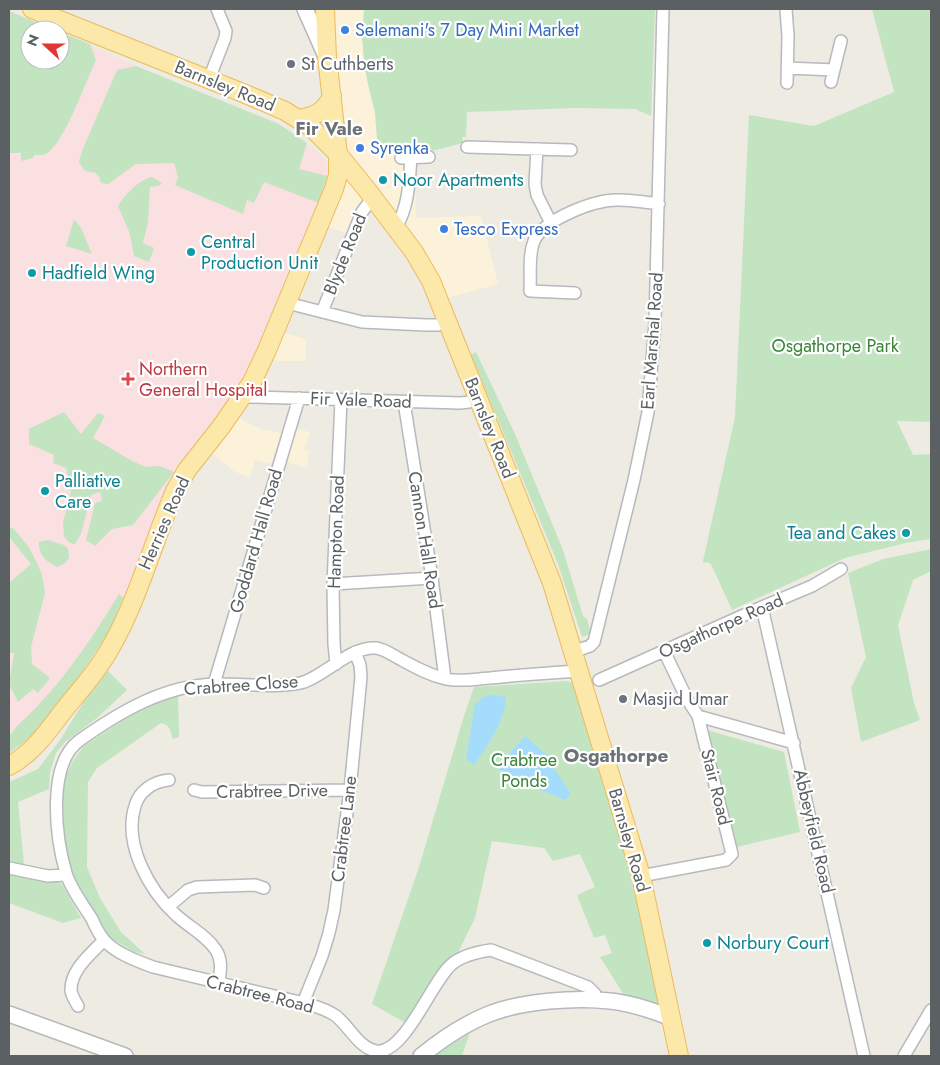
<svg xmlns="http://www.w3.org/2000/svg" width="940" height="1065" font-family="Jost,sans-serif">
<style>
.commercial{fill:#fcf2da}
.medical{fill:#fae0e0}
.green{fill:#c3e4c1}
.water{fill:#a5dcfc}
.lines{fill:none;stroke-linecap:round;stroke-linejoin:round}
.street-casing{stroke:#b6b9bd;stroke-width:14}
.secondary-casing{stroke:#b5b8bd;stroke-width:18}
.primary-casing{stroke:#ecbb5e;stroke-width:20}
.street{stroke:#fff;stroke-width:11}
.secondary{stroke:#fff;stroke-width:15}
.primary{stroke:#fce9aa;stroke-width:18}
.shop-dot{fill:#3f7fe0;stroke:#fff;stroke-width:2}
.worship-dot{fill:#6b7280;stroke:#fff;stroke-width:2}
.culture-dot{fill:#0f9aa8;stroke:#fff;stroke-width:2}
.health-dot{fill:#e0444e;stroke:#fff;stroke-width:2}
.labels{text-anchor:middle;stroke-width:4.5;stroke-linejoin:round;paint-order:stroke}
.shop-label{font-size:18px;fill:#366cbe;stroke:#fff;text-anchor:start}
.worship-label{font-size:18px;fill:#5b616d;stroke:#fff;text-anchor:start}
.street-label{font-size:18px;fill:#5b6063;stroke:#fff}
.culture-label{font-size:18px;fill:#0d838f;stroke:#fff;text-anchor:start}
.park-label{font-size:18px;fill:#3a8539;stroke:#fff}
.health-label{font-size:18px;fill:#be3a42;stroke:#fff;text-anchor:start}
.neighbourhood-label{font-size:19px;font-weight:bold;fill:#6c7275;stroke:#fff}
</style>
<rect width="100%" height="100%" fill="#eeebe3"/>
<path class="commercial" d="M332,9H370L415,102L416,218L481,216L498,284L448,298L412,241L375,192L363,201L349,234L325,226L348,154L334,58Z
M281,332L306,339V361H278L270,357Z
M235,416L264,431L268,430L281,433L271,464L255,460L250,477L235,472L208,450Z
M296,429L310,432L304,449L309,451L307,468L286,462Z"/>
<path class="medical" d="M9,11L55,30H30V60H60V32L136,66L279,124L320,154L327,167L330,190L251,374L165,497L109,632L77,679L42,725L23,743L9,753Z"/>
<path class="green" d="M364,9H655L651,116L635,109L574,108L467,112L466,137H462L463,143L432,151L431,148L378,153L375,113L367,80L364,60L362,37Z
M872,9H931V422L897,421L913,455L931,454V539L910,542L845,558L732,610L711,564L708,562L703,563V561L735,417L749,115L814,126L894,92Z
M9,11L55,30H30V60H60V32L90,44L96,60C85,83 67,136 49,152C44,156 40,155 34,155L33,158L21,161V153H9Z
M136,66L279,124L307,143L299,169L327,176L319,203L264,182L254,203L247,200L243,214L175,185L178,178L174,163L136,164L108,184L101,183C99,173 95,172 85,171L79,162L82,151L117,70Z
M152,177L162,183L159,186L150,187L148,222L143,243L154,248L149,262L134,256L130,234L118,206C125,194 139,180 152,177Z
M74,219L81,228L92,254L66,246Z
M476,352L515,434L563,550L583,616L587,619L591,634L582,637L558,564L471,355Z
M64,412L81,434L98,413L105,416L93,438L132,461L146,467L160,466L174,472L133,525L112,529L95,546L86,540L95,503L102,501L100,492L91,495L81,534L75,544L70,543L64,537L63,522L71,492L66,468L53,463L54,455L29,444V429Z
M9,528H13L28,546L37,563L42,575L45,593L31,647L32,664L50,678L38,693L33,689L18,702L9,684L14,653H9V583L31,564L9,537Z
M47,540L64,545L68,549L69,558L64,564L57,567C46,561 38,555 39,542Z
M931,549V571L913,580L898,625L914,703L920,720L861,742L851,688L866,657L848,573L883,559Z
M119,594L123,598L109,632L77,679L42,725L23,743L9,753V735L12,733L17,726C59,688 90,642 119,594Z
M105,668L127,690L97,718L65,742L56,753L50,773L49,789L18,802L24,865L62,884L81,918L63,923L9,903V782L38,769L60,740Z
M567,681L575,684L618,829L662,999L660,1005L653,1006L624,995L600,957L612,953L605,935L594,938L577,895L595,887L580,854L553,861L544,848L492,841L475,918L453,963L406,1023L372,1004L419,867L463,719L474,687Z
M178,693L179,737L173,739C170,730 170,725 161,723L97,768L88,782L87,867L100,898L121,932L145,954L135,952L110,938L96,920L70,874L65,849L63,796L66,776L72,762L84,746L153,700Z
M707,730L784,752L800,832L737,847Z
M471,1029L462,1056H431Z"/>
<path class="water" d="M495,695L506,697C505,722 488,745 474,765L466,759L475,704L485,696Z
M525,736L548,756L553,767L571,794L565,800L533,787L510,783L504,772L497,768Z"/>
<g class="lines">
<defs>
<path id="street" d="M786,9L788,36L787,83
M787,68L834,70
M209,79L225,38L226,31L217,9
M831,82L841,41
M467,147L571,150
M537,149L535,184L537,195L551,223
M401,158L429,157
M396,228C409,205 409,183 411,158
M575,293L530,291C531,275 528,256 534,241C544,219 594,200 617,200C631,200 645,202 659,204
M287,303L362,322L426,325H438L447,322
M322,312L362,212L373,197
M244,394L250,397L460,403L469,402L477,398
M404,402L432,578L445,679
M333,584L432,578
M762,607L864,1056
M664,651L687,699L698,716L794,743
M572,652L590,646L594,642L634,480L648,412L655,322L663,9
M336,664L334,644L333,584L341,400
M578,671C548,673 519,675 490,678C476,679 459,682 446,679C428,675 413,666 398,658C391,654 384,649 376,648C351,646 327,674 304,682C281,689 241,683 216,684C165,685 121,711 80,740C46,764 56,839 66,873C70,888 84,906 92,919C95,926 99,934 104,940C115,953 137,961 153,967L308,1004C318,1007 328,1010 336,1016C349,1026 359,1048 376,1051C405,1055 432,980 452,964C463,955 477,952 491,950L588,987L595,994L596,1001
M599,680L762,607L812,586L841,569
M214,684L299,398
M169,780C154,781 139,791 135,806C123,844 149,890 176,915C189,927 206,935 216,950C223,961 220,972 219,984
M194,790L202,792L350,790
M9,868L48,876L66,875
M641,876L726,860L732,854L698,716
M168,907L188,890L197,887L255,885L264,888
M303,1003L322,956L329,933L334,910L350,790L361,677L360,665L355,652
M78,1006C75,1001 72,996 71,991C70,970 91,954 104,940
M904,1056L931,1010"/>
<path id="secondary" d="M305,9L325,54
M9,1014L125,1056
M421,1056C442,1039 464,1024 489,1014C522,1001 576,997 610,1001C631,1003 651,1010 669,1017"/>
<path id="primary" d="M32,9L243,93L285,111L312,128L338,154L368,191L414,252L431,281L552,583L641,876L679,1056
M299,119C316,116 324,112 332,96
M9,766C33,753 48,731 64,710C81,689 99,669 112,645C138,599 154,540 175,491L187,470L221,427L252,382L267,350L334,189L338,175V154L327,57L325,9"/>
</defs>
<use href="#street" class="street-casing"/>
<use href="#secondary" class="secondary-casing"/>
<use href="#primary" class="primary-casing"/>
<use href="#street" class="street"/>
<use href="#secondary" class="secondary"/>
<use href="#primary" class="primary"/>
</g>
<g class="shop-dot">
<circle cx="345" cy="30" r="5"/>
<circle cx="360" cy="148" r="5"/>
<circle cx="444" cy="229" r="5"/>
</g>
<g class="worship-dot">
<circle cx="291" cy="64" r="5"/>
<circle cx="623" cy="699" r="5"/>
</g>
<g class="culture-dot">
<circle cx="383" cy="180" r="5"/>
<circle cx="191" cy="252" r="5"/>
<circle cx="32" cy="273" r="5"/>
<circle cx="45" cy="491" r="5"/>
<circle cx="906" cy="533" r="5"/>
<circle cx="707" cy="943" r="5"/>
</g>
<path class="health-dot" d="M125.5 371.5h5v5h5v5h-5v5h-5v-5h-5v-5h5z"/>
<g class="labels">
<g class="shop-label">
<text x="355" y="36">Selemani's 7 Day Mini Market</text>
<text x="370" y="154">Syrenka</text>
<text x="454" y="235">Tesco Express</text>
</g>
<g class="worship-label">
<text x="301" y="70">St Cuthberts</text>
<text x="633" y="705">Masjid Umar</text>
</g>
<g class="street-label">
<text transform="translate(225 86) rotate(22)" y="6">Barnsley Road</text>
<text transform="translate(345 254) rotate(-68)" y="6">Blyde Road</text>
<text transform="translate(652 341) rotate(-86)" y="6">Earl Marshal Road</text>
<text transform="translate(361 400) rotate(2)" y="6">Fir Vale Road</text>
<text transform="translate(490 428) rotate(68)" y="6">Barnsley Road</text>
<text transform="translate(164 523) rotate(-66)" y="6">Herries Road</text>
<text transform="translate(336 532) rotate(-88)" y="6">Hampton Road</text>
<text transform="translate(425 540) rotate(81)" y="6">Cannon Hall Road</text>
<text transform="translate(256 541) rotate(-74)" y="6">Goddard Hall Road</text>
<text transform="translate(721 626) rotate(-24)" y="6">Osgathorpe Road</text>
<text transform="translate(241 685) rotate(-4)" y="6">Crabtree Close</text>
<text transform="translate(716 787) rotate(76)" y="6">Stair Road</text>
<text transform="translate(272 791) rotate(-1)" y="6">Crabtree Drive</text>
<text transform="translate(344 829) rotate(-83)" y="6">Crabtree Lane</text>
<text transform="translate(814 831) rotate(77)" y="6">Abbeyfield Road</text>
<text transform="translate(629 840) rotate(74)" y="6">Barnsley Road</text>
<text transform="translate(260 994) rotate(14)" y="6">Crabtree Road</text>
</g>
<g class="culture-label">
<text x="393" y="186">Noor Apartments</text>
<text x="201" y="248">Central<tspan x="201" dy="21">Production Unit</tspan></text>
<text x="42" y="279">Hadfield Wing</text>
<text x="55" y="487">Palliative<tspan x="55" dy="21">Care</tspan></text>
<text x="896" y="539" text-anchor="end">Tea and Cakes</text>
<text x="717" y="949">Norbury Court</text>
</g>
<g class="park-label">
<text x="835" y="352">Osgathorpe Park</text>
<text x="524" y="766">Crabtree<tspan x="524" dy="21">Ponds</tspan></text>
</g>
<g class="health-label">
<text x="139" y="375">Northern<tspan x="139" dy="21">General Hospital</tspan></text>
</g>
<g class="neighbourhood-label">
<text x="329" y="135">Fir Vale</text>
<text x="616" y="762">Osgathorpe</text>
</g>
</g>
<rect width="940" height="1065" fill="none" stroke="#5b6063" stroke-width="20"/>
<g transform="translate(45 45) rotate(291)"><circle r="24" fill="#ffffff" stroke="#bdbfc1"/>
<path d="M0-4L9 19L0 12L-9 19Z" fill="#e33634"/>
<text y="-8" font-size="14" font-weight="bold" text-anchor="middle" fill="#5b6063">N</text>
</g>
</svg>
